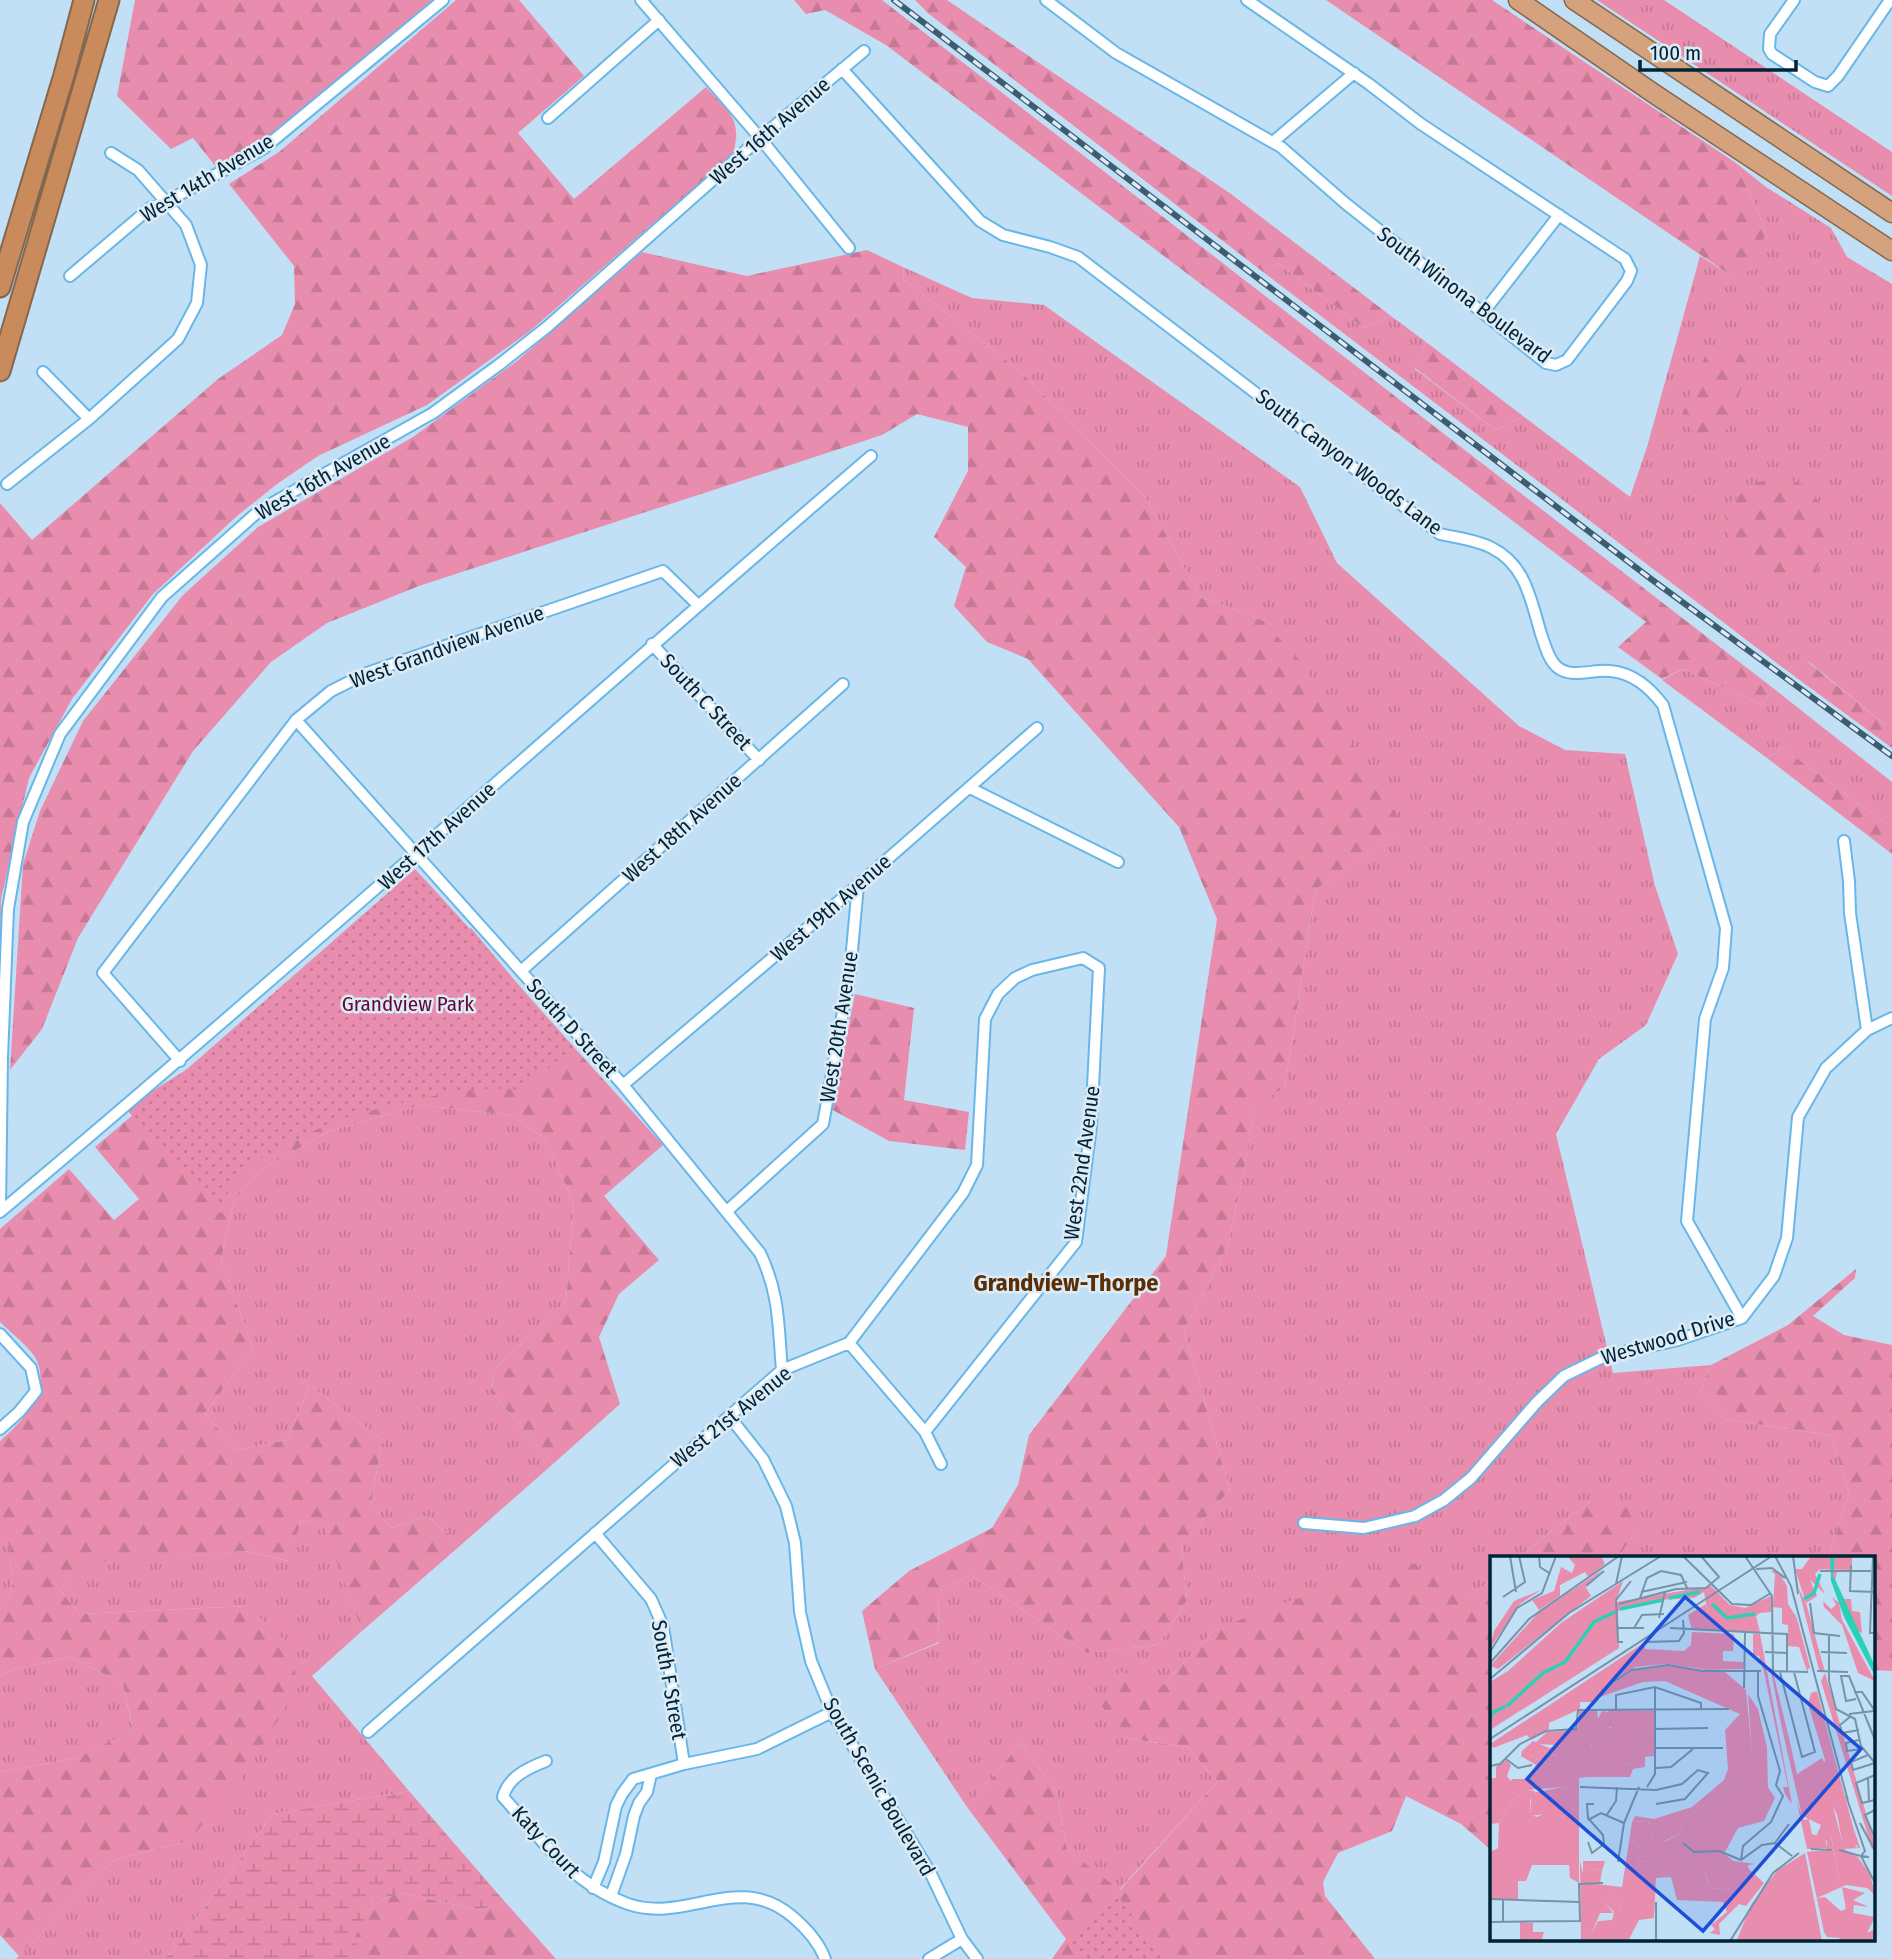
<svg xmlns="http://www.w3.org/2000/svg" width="1892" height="1959" font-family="'Fira Sans Condensed',sans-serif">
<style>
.grass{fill:url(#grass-tufts)}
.forest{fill:url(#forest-firs)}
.wetland{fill:url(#wetland-marsh)}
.park{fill:url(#park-dots)}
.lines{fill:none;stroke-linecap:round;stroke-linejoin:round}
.minor-casing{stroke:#68b7e8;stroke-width:14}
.trunk-casing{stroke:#83674f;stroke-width:21}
.motorway-casing{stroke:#83674f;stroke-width:23}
.minor{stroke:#fff;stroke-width:10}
.trunk{stroke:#d4a27c;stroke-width:18}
.motorway{stroke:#c98b5c;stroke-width:19}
.rail-casing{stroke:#3c5c70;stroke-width:6}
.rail{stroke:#dcebf5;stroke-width:3.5;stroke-dasharray:10;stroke-linecap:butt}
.labels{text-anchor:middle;stroke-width:5;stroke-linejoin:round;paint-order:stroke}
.street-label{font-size:21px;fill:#012336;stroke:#dcebf5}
.park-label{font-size:21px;fill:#670537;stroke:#dcebf5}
.quarter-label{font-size:24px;font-weight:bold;fill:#5a2f06;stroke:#dcebf5}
.inset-river{fill:none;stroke:#2ad1b6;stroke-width:3.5}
.inset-road{fill:none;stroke:#7594a9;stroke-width:2}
.view{fill:#1d4ed8;fill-opacity:0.15;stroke:#1d4ed8;stroke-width:3.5}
.inset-edge{fill:none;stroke:#012336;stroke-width:3.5}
</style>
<defs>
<pattern id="grass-tufts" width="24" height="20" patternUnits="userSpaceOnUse" patternTransform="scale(1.75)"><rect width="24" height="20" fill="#e88dad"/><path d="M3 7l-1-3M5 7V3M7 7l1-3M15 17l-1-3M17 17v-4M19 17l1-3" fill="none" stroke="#c57995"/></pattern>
<pattern id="forest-firs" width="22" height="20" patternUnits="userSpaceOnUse" patternTransform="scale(1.75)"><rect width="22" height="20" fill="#e88dad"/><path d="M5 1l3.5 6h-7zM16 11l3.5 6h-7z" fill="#c57995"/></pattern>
<pattern id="wetland-marsh" width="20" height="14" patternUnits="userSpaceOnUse" patternTransform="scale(1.75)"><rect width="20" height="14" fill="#e88dad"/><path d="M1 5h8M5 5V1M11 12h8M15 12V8" fill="none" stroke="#c57995"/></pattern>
<pattern id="park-dots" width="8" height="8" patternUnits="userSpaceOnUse" patternTransform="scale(1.75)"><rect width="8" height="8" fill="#e88dad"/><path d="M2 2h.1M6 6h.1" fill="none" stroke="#c57995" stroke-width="1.8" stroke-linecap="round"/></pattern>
</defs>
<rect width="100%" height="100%" fill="#c2e0f5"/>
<path class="grass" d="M1597,0H1664L1892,152V196Z
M1736,163L1766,187L1831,228L1847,257L1892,284V727L1883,723L1808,661L1786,670L1263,272L1278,263L1364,328L1391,316L1426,342L1415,369L1496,430L1523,416L1630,497L1647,447L1700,256L1730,275L1766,230Z
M903,267L972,298L1044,305L1300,487L1337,563L1519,726L1565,750L1625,754L1655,886L1678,954L1646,1025L1599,1059L1556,1134L1613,1373L1711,1365L1700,1391L1723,1419L1831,1435L1849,1494L1828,1558H1618L1637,1530L1592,1500L1518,1558H1491V1580L1467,1599L1215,1629L1164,1685L1124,1738L1188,1747L1217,1782L1119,1890L1067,1850L1057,1792L1021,1743L967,1807L875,1669L939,1643L938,1593L971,1575L1087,1653L1158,1645L1187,1600L1181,1545L1230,1490L1184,1330L1228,1245L1242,1181L1254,1106L1285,1087L1315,890L1404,828L1262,620L1201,597L1145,497L1020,371L904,280Z
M1683,669L1762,705L1773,688L1892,782V828L1783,748L1767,758L1662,680Z
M421,1105L509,1115L545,1138L574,1204L566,1301L493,1371L492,1393L553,1464L461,1545L427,1516L391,1528L371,1505L382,1440L310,1385L287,1440L237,1450L205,1414L253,1348L221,1260L234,1201L260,1170L330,1131Z
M301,1520L324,1524L362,1631L312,1676L409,1791L273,1814L172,1952L162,1959H16L114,1860L188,1841L247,1606L80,1614L60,1590L82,1562L245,1551L288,1561Z
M0,1539L9,1543L13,1589L0,1609Z
M71,1657L123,1684L133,1731L77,1758L0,1772V1676L13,1669Z"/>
<path class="forest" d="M135,0H432L257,149L217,168L193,138L171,149L117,96Z
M456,0H519L584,76L518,133L574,199L706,87C728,112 743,118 733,154L530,331L427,405L318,456L277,484L237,516L153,594L72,699L29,778L1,899L0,994V503L32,540L218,379L282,335L295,304L294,266L229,184L279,152Z
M794,0H882L1773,688L1762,705L1683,669L1662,679L1618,647L1646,622L886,45L825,10L806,14Z
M915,0H947L1231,194L1391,316L1364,328L1278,263L1263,272L929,14Z
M1326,0H1492L1736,163L1766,230L1755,270L1730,275Z
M867,250L903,267L904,280L1020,371L1145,497L1201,597L1262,620L1301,662L1405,828L1315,890L1285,1087L1254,1107L1242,1181L1228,1245L1184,1330L1230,1490L1181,1545L1187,1600L1158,1645L1087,1653L971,1575L938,1593L939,1642L875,1669L862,1611L909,1571L992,1528L1018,1485L1029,1435L1166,1256L1217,919L1179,827L1028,659L987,642L954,606L966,567L934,537L968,471V427L917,414L882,435L419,586L327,623L271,662L193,751L78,938L42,1029L10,1070L23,864L40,811L83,721L183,595L258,527L413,437L517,361L642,252L747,276Z
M1426,342L1523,416L1496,430L1415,368Z
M1739,352L1749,367L1727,429L1701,442L1681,417L1705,356Z
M1780,477L1813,488L1828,532L1815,577L1771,576L1735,555L1723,509L1754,483Z
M1807,661L1883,723L1892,727V748L1786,670Z
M1783,748L1892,828V854L1767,758Z
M471,928L529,998L663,1145L604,1196L659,1260L619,1294L599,1337L620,1404L553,1464L492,1393L493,1371L566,1301L574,1204L545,1138L509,1115L421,1105L330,1131L260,1170L234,1201L221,1260L253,1348L205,1414L237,1450L287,1440L310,1385L382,1440L371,1505L391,1528L427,1516L461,1545L362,1631L323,1524L301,1520L289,1561L245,1551L82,1563L60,1590L80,1614L247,1606L286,1641L299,1686L238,1784L188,1841L114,1860L19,1956L0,1935V1772L77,1758L133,1730L123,1684L71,1657L13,1669L0,1676V1609L13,1589L9,1544L0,1539V1441C23,1421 53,1390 35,1357C28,1346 9,1331 0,1322V1229L69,1169L114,1220L139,1199L95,1147L186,1070Z
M855,994L914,1008L904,1100L969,1112L965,1150L889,1141L831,1109Z
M1856,1269L1855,1278L1813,1316L1844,1335L1892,1345V1671L1873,1670V1558H1828L1849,1494L1831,1435L1723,1419L1700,1391L1711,1365L1788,1325Z
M1592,1500L1628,1504L1637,1530L1618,1558H1518Z
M1406,1559L1467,1599L1491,1580V1850L1461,1824L1406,1796L1392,1831L1338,1853L1323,1882L1325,1896L1375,1959H1052L1066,1939L967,1807L1021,1743L1057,1792L1067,1850L1120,1890L1217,1782L1188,1747L1124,1738L1101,1705L1119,1671L1164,1685L1215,1629Z
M401,1893L479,1910L505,1902L556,1959H361L354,1937L372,1903Z"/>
<path class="wetland" d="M409,1791L505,1902L479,1910L401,1893L372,1903L355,1937L361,1959H162L172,1952L273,1814Z"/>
<path class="park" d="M415,869C470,927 520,988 574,1047L521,1091C484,1080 376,1107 337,1121C313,1130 251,1160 235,1179C228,1188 225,1204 221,1214L125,1108L186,1070Z
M1117,1895L1164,1959H1082L1066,1939Z"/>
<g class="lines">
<defs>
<path id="minor" d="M641,0L760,138L849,248
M1046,0L1116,53L1281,147L1345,203L1546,363L1556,365L1567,360L1627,281L1631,271L1625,259L1421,124L1369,84L1247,0
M1794,0L1770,34L1769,49L1772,54L1815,82L1828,86L1838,76L1890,0
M842,69L980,221L1003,235L1050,247L1078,257L1440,534C1457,538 1477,540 1492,548C1526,565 1531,601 1541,634C1545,645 1548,659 1557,667C1571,679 1594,669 1610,671C1633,673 1649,687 1663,705L1726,928L1723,968L1705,1019L1687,1221L1742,1318
M548,118L659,20
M1273,142L1354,73
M70,276L150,208L166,202L264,148L443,0
M1483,313L1559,215
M43,372L89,419
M7,484L89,419L178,339L197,303L201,265L186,225L138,170L111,153
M652,644L759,760
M296,720L623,1085L760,1253C780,1295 778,1325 782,1370
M970,788L1118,862
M1844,841L1849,881L1850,913L1867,1030
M521,971L843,684
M180,1061L103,973L296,720L331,691L367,673L663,571L698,605
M623,1085L858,885L1037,728
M0,1210L2,1057L8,909L23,822L60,734L162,597L260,510L433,413L500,364L547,327L760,138L864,51
M727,1211L823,1124L850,972L858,885
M0,1212C294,965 579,707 871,456
M0,1334L31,1368L36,1391L19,1412L0,1429
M849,1343L925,1432L941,1464
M729,1416L763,1459L786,1506L795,1543L800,1612L811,1661L832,1712L930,1872L962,1939L977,1959
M1304,1523L1364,1528L1415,1516L1444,1500L1471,1478L1537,1402L1564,1376L1605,1356L1678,1340L1742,1318L1774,1276L1787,1238L1798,1117L1826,1068L1867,1030L1892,1018
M595,1533L651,1599L663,1626L684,1764
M368,1732L782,1370L849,1343L963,1193L977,1165L985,1019L998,994L1015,978L1032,970L1083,958L1099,968L1091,1126L1076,1242L925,1432
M546,1761C528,1768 508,1777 503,1797C541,1839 573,1885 628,1904C687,1924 738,1870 793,1917C807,1929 819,1942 825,1959
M593,1888L604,1862L616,1806L622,1794L633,1779L684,1764L757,1749L832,1712
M611,1896L626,1854L634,1816L639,1803L647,1792L651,1774
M929,1959L962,1939"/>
<path id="trunk" d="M1518,0L1656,95L1892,251
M1574,0L1892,213"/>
<path id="motorway" d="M0,287L64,75L84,0
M0,371L109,0"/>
</defs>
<use href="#minor" class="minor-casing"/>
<use href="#trunk" class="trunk-casing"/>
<use href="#motorway" class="motorway-casing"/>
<use href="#minor" class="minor"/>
<use href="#trunk" class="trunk"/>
<use href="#motorway" class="motorway"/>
<defs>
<path id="rail" d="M894,0L1651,579L1892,756"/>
</defs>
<use href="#rail" class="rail-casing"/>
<use href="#rail" class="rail"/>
</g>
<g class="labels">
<g class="street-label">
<text transform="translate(770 131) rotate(-41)" y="7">West 16th Avenue</text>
<text transform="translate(207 178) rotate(-31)" y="7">West 14th Avenue</text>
<text transform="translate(1464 295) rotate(37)" y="7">South Winona Boulevard</text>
<text transform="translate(1349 462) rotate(37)" y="7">South Canyon Woods Lane</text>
<text transform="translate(323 477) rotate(-30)" y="7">West 16th Avenue</text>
<text transform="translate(447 647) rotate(-20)" y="7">West Grandview Avenue</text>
<text transform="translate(706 702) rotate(47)" y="7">South C Street</text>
<text transform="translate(682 828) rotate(-42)" y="7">West 18th Avenue</text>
<text transform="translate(437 836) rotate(-42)" y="7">West 17th Avenue</text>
<text transform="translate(831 908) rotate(-41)" y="7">West 19th Avenue</text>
<text transform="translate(839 1027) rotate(-81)" y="7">West 20th Avenue</text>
<text transform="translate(572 1028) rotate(48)" y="7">South D Street</text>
<text transform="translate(1082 1163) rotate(-82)" y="7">West 22nd Avenue</text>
<text transform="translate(1668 1338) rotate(-17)" y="7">Westwood Drive</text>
<text transform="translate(731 1417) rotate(-39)" y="7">West 21st Avenue</text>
<text transform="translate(669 1680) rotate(80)" y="7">South F Street</text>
<text transform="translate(879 1787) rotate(60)" y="7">South Scenic Boulevard</text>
<text transform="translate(546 1842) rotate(47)" y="7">Katy Court</text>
</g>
<g class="park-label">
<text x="408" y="1011">Grandview Park</text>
</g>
<g class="quarter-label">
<text x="1066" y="1291">Grandview-Thorpe</text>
</g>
</g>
<g transform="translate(1490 1556)">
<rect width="385" height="385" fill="#c2e0f5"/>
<path d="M342,15H347L345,26L354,43H361L362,55L370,56L372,77L366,74L347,30ZM308,31L316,47L335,116L329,114ZM308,66L320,111L317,115L309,91L298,90V77ZM335,117L385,288L382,293L331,125ZM258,138L268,153L277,191L278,231L285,242L274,265L248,272L234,298L244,305L249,322L246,328L237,334L221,332L215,317L203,307L165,299V304L147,306L149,285L139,286L142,266L158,265L163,282L176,285L189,278L198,260L246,229L262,200ZM291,168L299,182L307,218L332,202L334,206L343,196L368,289L362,291L359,287L343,250L352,286L341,281L349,321L336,298L337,285L326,281L331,269L312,260ZM125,170L145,177L154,190L143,207L129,210V221H113L108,214L112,195L106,198L100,188L110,186L114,175ZM75,175L68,189L44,188L57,176ZM77,192L102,208L97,221L89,222V240L74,231L37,234L24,243L9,267L0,268V252H6L22,223H56L89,210L73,197ZM53,195L68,200V212L40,200ZM90,305L93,318L102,313L112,315L110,327H96L93,383H99L108,365L122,364L124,356L111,343L117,333L130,350L128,385H54L91,384Z" fill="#e88dad"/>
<path d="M77,0H111L115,8L98,21L95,16L70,29V40L49,54L42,44L64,35L71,11L82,17L85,9ZM114,13L95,30L101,40L8,113L0,110L49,56ZM305,13H330L325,18L335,38L320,24L327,40L316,47ZM281,15H288L297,30L298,48L307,62L308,71L298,77V69L292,68V52L283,51L285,18ZM51,34L30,48L0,92L4,75L24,45ZM342,41L349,47L352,64L385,125L368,117L352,69L334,51L333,45L341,53L346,49ZM216,48L218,57L257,66L266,60L270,76L202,74L198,59ZM202,76L244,78L243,95H233V105L254,106L253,113L218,114L176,108L146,111L123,124L103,146H90V153L59,167V173L41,184L37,179L3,192L0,188L155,86V93L194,95L201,89ZM263,78H270L302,248L295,238L293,231H298L274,116L269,100L263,99ZM177,110L235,116L256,134L263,207L259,231L245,230L198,260L189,278L170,287L163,282L158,265L142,266L145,260L164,263L202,251L234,224L238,213L235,174L250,158L175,125L153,126L110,141L128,123L145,114ZM280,110L283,116L299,182L291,168ZM327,135L343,196L336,207L318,148L321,137ZM89,155H107L108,163L112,155L164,165V200L155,201V211L143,213L140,221H129V210L143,207L154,190L145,177L120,171L110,186L100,189L106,197L112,194L115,205L108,214L113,221H97L102,208L96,209L77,192L73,197L89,210L87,221L64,227L39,224L46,209L31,200L32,195L43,185L59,192L68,189V177L88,172ZM53,195L68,200V212L40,200ZM16,204L21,209L17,220L22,227L6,253L0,252V222H6V211ZM37,234L45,235L40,244L41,259L47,261L76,247L89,258V327L80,322L79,309H42L36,325H28V344L0,343V296L8,292L9,267L24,243ZM345,246L357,262L359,287L368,292L364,273L370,292L354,293L367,300L380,318L385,339L377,332L356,329L327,342L335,341L351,355L356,353L352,331L375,337L363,344L379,351L364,349L363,357L385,361L377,377L385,373V385H347L350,382L337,381L334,376L317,296L336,294L349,321L341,280L352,286ZM307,247L314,264L319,263L322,278L335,282L337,292L317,293ZM149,285L147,306L164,304L159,293L164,286L168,291L200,299L203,307L222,308L224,315L215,318L221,332L237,334L246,328L249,321L241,311L244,305L265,308L258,309L259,313L274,327L256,350L249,348L229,368L230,379L220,377L225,373L221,369L237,356L233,346L187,344L181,321L166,322L164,362L149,364L138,385L126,383L130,350L117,334L112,343L123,357H110L99,384L93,383V305H115L112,315L102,313L94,318L97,327L132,331L139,286ZM315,297L332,385L247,384L261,349L287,315ZM30,366L43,367V376H54L52,383L30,384Z" fill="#e88dad" fill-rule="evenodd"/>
<path d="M74,231L89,240V258L76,247L69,256L41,260V237Z" fill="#e88dad"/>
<path d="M321,0H362V14L312,13ZM133,25L126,46L221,30L240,49L255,52L281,40V56L270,57L258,66L234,65L218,57L214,36L204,42L169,44L128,55L129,92L0,174V126L18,115L71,67ZM118,154L164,155V184L136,172L118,171ZM138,307H146L134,377L128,385H109L125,375L136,342ZM0,315H27V344L0,343Z" fill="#e88dad"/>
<path d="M340,0H345L343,19L385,110V120L354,61L341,25Z" fill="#2ad1b6"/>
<path class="inset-river" d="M179,42L210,36M314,43L324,37L330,18M222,48L237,62L265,58M130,53L173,44M17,150L53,117L75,106L104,66L125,56M0,164L2,157L16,150"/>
<path class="inset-road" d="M20,0L26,36M49,0L50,11L59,17M193,0L242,48L261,49L281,37M255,0L282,40L283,115L318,116M285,0L301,30L358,245M303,0L308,38M383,0L380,77H385M361,9L360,35L385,36M266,13L282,12L295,22M330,15H381M126,28L132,0M96,30L114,15M151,36L197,26M13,41L35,26L29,0M150,42L157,22L171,15L191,19L197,32M320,47L324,77L350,80M129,48L186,33L216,32L229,21L211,0M169,62L175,36M128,72H154M144,72L152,59L174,58M180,72L297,78V116M339,78V125L346,153L365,163L371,190L385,207M133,86H128L126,44L141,25M157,86L189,85L194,77L193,64M0,96L27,52L52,37L66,0M275,96L297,97M331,96L357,97M0,107L39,63L129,0M327,115L358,116M290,116L312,201L325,196L304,116M0,123L79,57L171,0M254,132L255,77M364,136H372L385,155M366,143L356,145L351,120H359L385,184M98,153L123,126L142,114L178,109L212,115H271M126,154V139L165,131L211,147V153M359,158L384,155M361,160L350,169L352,177L369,174M165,173L218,172M0,183L282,0M369,184L356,187L357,195L372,193M166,192H233M378,199L361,206L363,214L385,207M16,203L28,212L42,209M0,210L10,208L30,188L56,175L86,173L88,154L239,153M165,212L181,211L203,193M385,219L366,227L372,247L385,244M378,221L379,245M90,231L166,234L192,228L208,214L218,217L195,243L166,248M157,231L165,218V131M356,240L375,295L371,300L379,301M385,254L375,259L385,282M116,260L126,245L127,231M98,264L111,257L134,267M370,267L385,295M98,286L102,297L114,288L113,279L98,262L97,248H104M193,287L204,296L229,295L251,304L272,289L285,287L302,300M285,287L299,268M321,293L342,294M349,294L371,300L385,327M251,304L253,290L281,266L293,240L286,229L290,215L268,140V115M128,306L134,267L149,231M0,343L90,346M166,346V385M0,366L90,365L89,328L113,327M13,366V344M240,385L283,317L309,297"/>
<path class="view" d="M195,41L371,193L213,375L37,223Z"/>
<rect width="385" height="385" class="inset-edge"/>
</g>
<path d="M1640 60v10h156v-10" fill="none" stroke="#012336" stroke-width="3.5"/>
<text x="1650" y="60" font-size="21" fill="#012336" stroke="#dcebf5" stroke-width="5" paint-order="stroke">100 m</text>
</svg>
